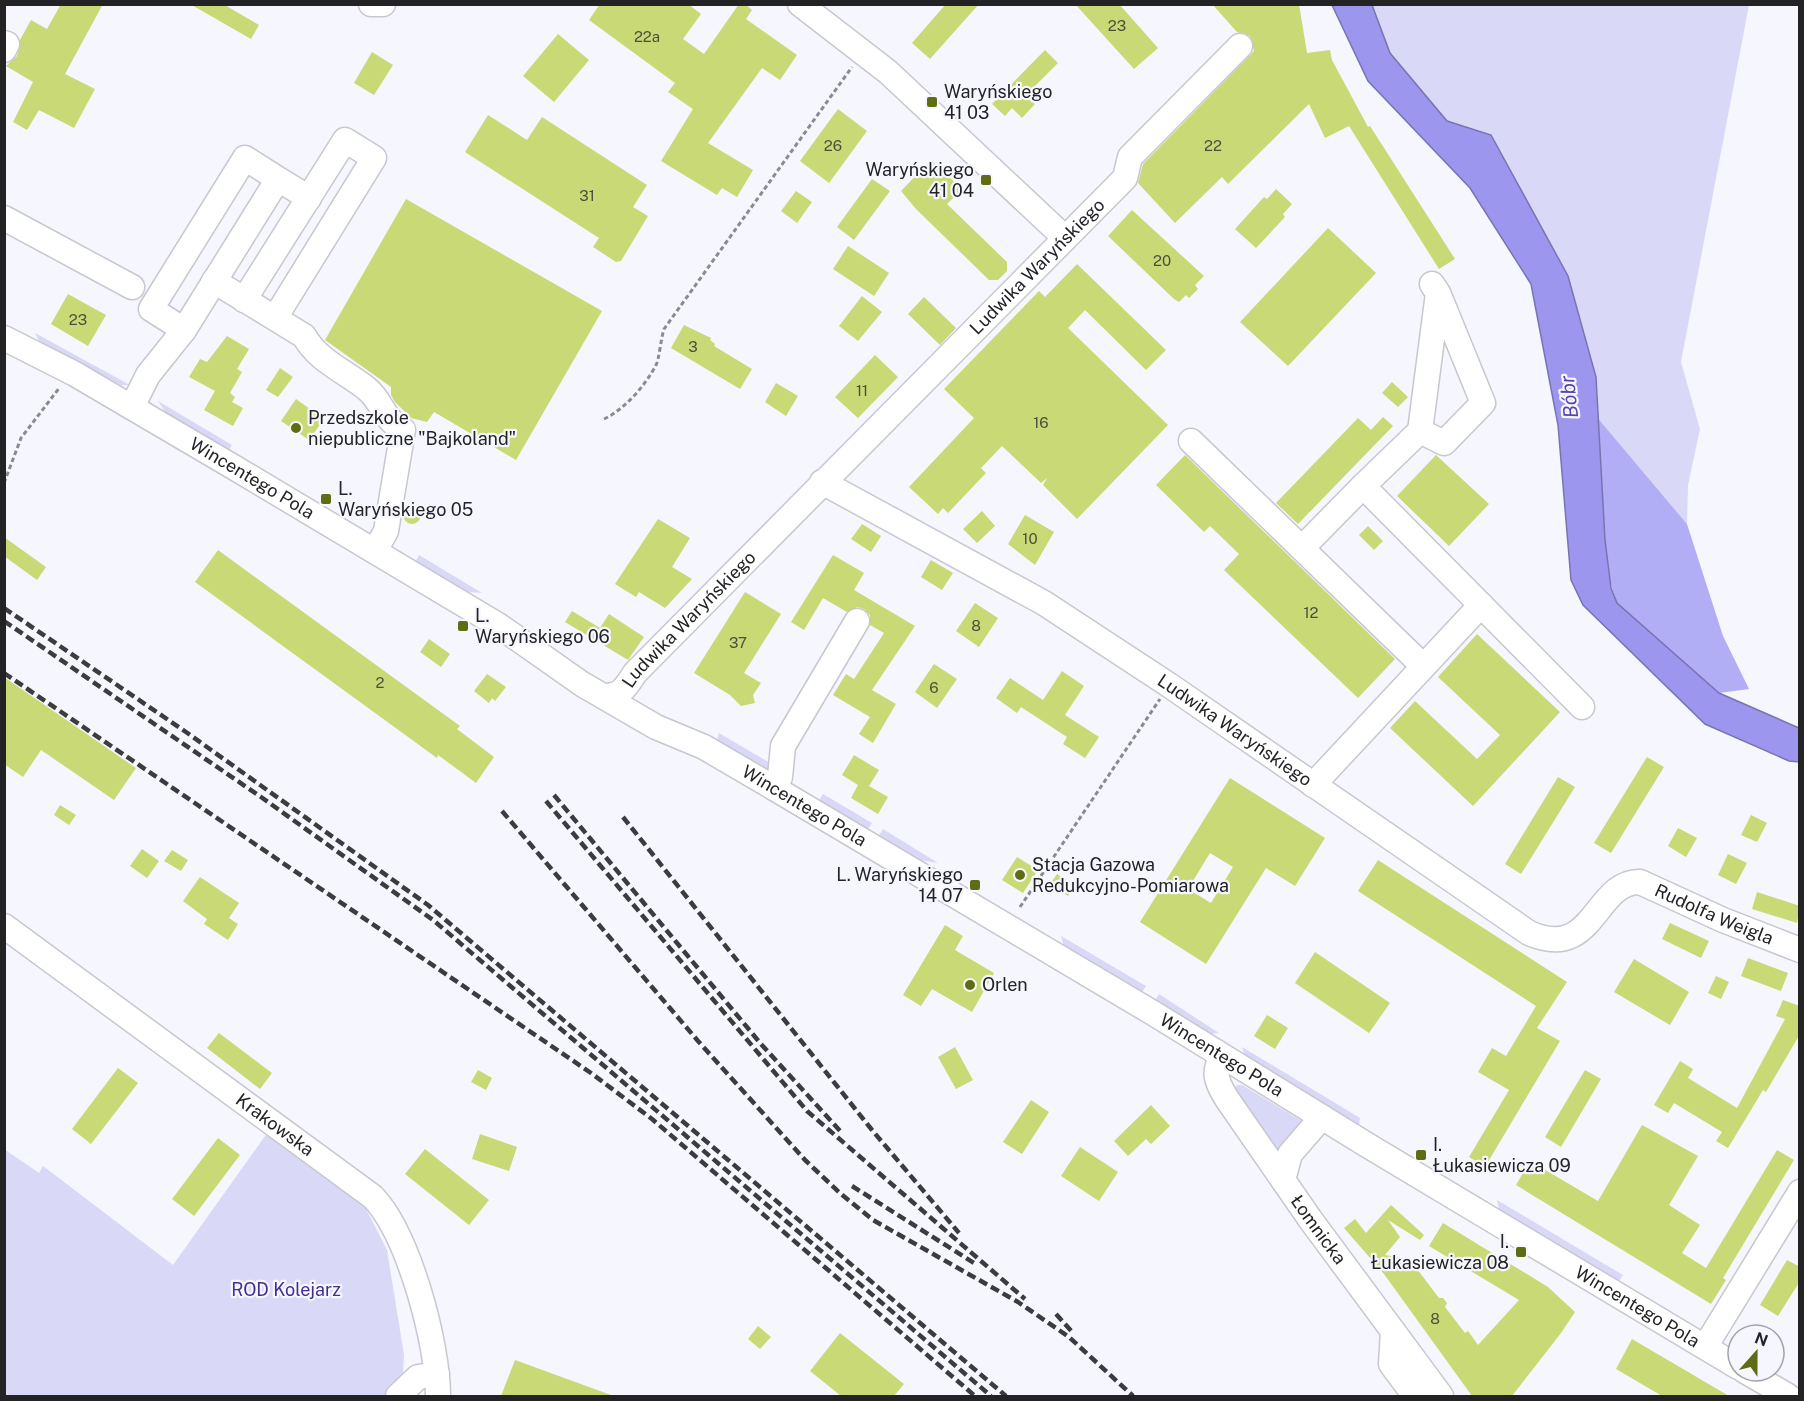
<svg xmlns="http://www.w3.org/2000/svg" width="1804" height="1401" font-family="'Public Sans',sans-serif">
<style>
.green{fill:#d9d8f7}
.forest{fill:#b2aef6}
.water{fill:#9c96ee;stroke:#7874b2;stroke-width:1.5}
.building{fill:#c8d976;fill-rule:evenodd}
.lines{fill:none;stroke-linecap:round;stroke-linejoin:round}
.minor-casing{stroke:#c7c7cf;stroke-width:27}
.path{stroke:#8a8a90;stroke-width:3;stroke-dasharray:4.5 3;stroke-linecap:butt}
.minor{stroke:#fff;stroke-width:24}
.rail{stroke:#3c3c3f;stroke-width:4.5;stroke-dasharray:9 4.5;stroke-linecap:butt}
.poi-dot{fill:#606c14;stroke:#f6f6fe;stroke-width:2}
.labels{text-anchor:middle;stroke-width:4.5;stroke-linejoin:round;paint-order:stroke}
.number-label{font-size:15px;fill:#4c503a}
.poi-label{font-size:18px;fill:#232326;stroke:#f6f6fe;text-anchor:start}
.street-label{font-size:18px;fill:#232326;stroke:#f6f6fe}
.park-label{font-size:18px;fill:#432e92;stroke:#f6f6fe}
.water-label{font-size:20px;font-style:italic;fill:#5444a9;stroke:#f6f6fe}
</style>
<rect width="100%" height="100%" fill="#f6f6fe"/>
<path class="green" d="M1372,5H1749L1681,362L1700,429L1688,485L1687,524L1596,416V377L1568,276L1491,135L1447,122L1390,53Z
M35,333L130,385H121L39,341Z
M158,401L232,445L229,450L166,413Z
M419,555L482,593L467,592L421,564L416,561Z
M719,733L770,763L771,772L717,740Z
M823,794L872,823L868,829L819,800Z
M883,829L938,863L920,860L879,835Z
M1061,936L1146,986L1142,992L1064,946Z
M1159,994L1219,1033L1208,1034L1155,1000Z
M1242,1047L1360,1118L1359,1125L1245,1057Z
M1237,1085H1242L1302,1121L1278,1151L1234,1089Z
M268,1132L362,1201L387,1250L404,1355L403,1374L418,1396H5L4,1149L39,1173L43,1166L173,1265Z
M1497,1200L1623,1275L1619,1281L1499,1209Z"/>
<path class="forest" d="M1596,416L1687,524L1723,636L1749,689L1719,693L1617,603C1598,555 1600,470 1596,416Z"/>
<path class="water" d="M1332,5H1372L1390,53L1447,121L1491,135L1568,276L1596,377L1605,540L1611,588L1617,603L1719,693L1799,728V762L1789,761L1705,724L1583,605L1571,580L1558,425L1531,284L1470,188L1368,81Z"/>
<path class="building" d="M61,4H103L65,74L95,89L74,128L39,110L27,130L13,122L33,82L6,66L17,56L20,40L31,20L47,29Z
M190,4H223L259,25L251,39Z
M600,4H688L701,14L683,39L704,54L739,4H745L752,10L746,19L797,55L780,80L762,68L708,143L753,170L737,197L722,188L717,195L661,161L693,109L668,92L675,83L589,20Z
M946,4H979L930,59L912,43Z
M1075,4H1119L1158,48L1134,69Z
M1212,4H1299L1307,53L1330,50L1332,60L1368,127L1370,126L1455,259L1439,269L1349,126L1325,138L1309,104L1228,184L1222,177L1175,223L1138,183L1143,164L1254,51L1250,36L1237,32Z
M558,34L589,60L554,102L523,76Z
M1045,50L1058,63L1025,96L1035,104L1022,118L1012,108L1005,116L992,104Z
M372,52L393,65L374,95L354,83Z
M838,109L867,131L829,183L800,161Z
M488,115L527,140L542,117L647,185L633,207L648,216L621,261L616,262L593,247L599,238L465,152Z
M931,160L962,189L947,204L1007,262V271L998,280H989L916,209L901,191Z
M872,179L890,191L854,240L837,227Z
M1276,189L1292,204L1283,214L1285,217L1256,248L1235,229L1264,197L1267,199Z
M796,191L812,202L797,223L781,211Z
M406,199L602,311L516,460L434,412L427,422L411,418L395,402L391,395V387L325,340Z
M1132,210L1204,276L1195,285L1198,289L1189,298L1186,295L1179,302L1174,299L1108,236Z
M1328,228L1376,273L1288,366L1240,322Z
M848,246L889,273L874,296L833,269Z
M1077,264L1166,350L1146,370L1085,310L1068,328L1168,425L1077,519L1043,485L1047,478L1041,483L1002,446L981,468L986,473L948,513L943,508L938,514L909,487L974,418L944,389L1039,291L1045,297Z
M68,294L106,315L88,346L51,324Z
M862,296L882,312L858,341L839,326Z
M924,297L956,328L940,345L908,314Z
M684,325L711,338L710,340L715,344L714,346L752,369L740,389L671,348Z
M227,336L249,349L237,369L242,372L230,393L235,397L232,402L243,408L233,426L204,410L215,391L189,377L200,359L207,362Z
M875,355L898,377L858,418L835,397Z
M280,368L293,377L278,397L266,390Z
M1392,382L1408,397L1398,407L1382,393Z
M776,383L798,396L786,416L765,402Z
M296,399L324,419L309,440L281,421Z
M1383,417L1393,426L1298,524L1276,503L1358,418L1371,430Z
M1185,455L1395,659L1358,698L1224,570L1239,554L1210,526L1204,532L1156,485Z
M1436,455L1489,504L1449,546L1397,496Z
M403 515a9 9 0 1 1 18 0a9 9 0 1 1-18 0Z
M982,511L995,526L977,543L963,529Z
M1025,515L1054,532L1035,565L1008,544Z
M658,519L690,538L672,567L692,579L665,608L639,592L636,597L615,584Z
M862,524L881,536L871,552L851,539Z
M1368,526L1383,541L1374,550L1359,535Z
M4,537L46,567L37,580L4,556Z
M218,550L460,726L457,729L494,757L476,783L438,755L437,758L195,582Z
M833,555L864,573L854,590L915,626L872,690L896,704L873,743L859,734L870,717L833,695L846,674L854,679L884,633L870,625V615L864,609L857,607L847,612L823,598L804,630L791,622Z
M931,560L953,573L942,590L921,577Z
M745,592L781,614L744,673L761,683L753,695L755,703L741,706L730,695L694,673Z
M975,603L998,618L979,647L956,631Z
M572,611L600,628L609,614L644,637L628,660L565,622Z
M1477,634L1560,712L1473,806L1390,728L1415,701L1477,759L1500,735L1438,677Z
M429,639L450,654L441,667L420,652Z
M934,664L957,679L937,708L915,692Z
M1062,671L1084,686L1065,715L1099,737L1085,758L1063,744L1067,737L1021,707L1017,713L996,698L1010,678L1043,700Z
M487,674L506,687L495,701L492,698L489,703L474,691Z
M4,677L136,768L114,800L41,750L23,777L4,764Z
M854,755L879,770L869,786L888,797L878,814L851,798L858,785L842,775Z
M1647,757L1664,767L1611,853L1594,843Z
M1558,777L1575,787L1521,874L1505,864Z
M1230,778L1325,838L1295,886L1266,868L1206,964L1140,922ZM1210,853L1233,867L1211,903L1188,889Z
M60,805L76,815L69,825L54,815Z
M1751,815L1767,823L1757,842L1741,835Z
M1678,828L1697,838L1686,857L1668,846Z
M142,849L159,861L147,878L130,866Z
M172,850L188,860L181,871L164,861Z
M1728,854L1747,863L1736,884L1718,875Z
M1017,857L1038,870L1023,893L1002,880Z
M1378,860L1567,982L1537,1028L1560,1041L1485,1167L1469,1157L1509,1090L1478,1072L1492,1048L1506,1056L1536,1006L1358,891Z
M1057,874L1075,885L1068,896L1050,884Z
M200,877L239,903L229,918L238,924L228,940L204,924L207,919L183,901Z
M1757,892L1800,906L1797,923L1752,909Z
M1670,923L1709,941L1701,958L1662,939Z
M945,925L963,936L955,950L994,973L972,1012L932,989L921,1006L903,995Z
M1315,952L1390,1003L1369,1033L1295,983Z
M1748,958L1788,973L1781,991L1741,976Z
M1634,959L1689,992L1670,1025L1614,992Z
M1716,976L1729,982L1721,999L1708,993Z
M1783,1000L1800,1006V1034L1766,1092L1763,1090L1728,1148L1716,1141L1722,1132L1674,1103L1668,1113L1654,1105L1680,1061L1693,1069L1688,1078L1737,1108L1785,1019L1776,1016Z
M1267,1015L1288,1028L1275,1049L1254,1036Z
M219,1033L272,1073L260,1089L207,1048Z
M955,1047L973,1080L956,1089L938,1057Z
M118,1068L138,1083L91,1144L72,1129Z
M478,1070L492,1078L486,1090L471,1082Z
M1585,1070L1601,1079L1561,1147L1545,1137Z
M1031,1100L1049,1112L1022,1154L1003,1142Z
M1151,1105L1170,1126L1151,1144L1146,1139L1128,1156L1114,1141Z
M1642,1125L1698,1156L1669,1205L1700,1225L1682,1253L1706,1268L1777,1150L1794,1160L1723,1278L1726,1280L1711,1304L1516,1185L1530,1161L1598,1201Z
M480,1134L517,1147L509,1171L472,1159Z
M218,1138L240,1155L194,1216L172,1199Z
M1080,1147L1118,1172L1099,1201L1061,1176Z
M425,1149L489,1200L469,1225L405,1174Z
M1391,1205L1424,1235L1420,1240L1388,1220L1400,1237L1385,1255L1427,1262L1417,1269L1439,1298H1443L1447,1303L1445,1307L1465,1333L1468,1331L1478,1345L1519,1300L1429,1246L1443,1223L1548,1287L1575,1312L1561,1333L1512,1396H1472L1384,1274L1344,1228L1355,1219L1366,1233Z
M1787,1260L1800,1267V1281L1778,1316L1760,1305Z
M758,1326L771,1337L760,1349L748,1339Z
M840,1333L904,1384L894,1396H841L810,1371Z
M1632,1339L1729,1396H1662L1616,1369Z
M515,1360L611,1395L610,1396H501Z"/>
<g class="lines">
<defs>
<g id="minor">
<path d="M371,4H383"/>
<path d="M800,4L888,72L1065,238"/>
<path d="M4,43L7,44L4,50"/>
<path d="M278,179L245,158L151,309L184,330L278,179L309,198"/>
<path d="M4,218L132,287"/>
<path d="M214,281L304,336C319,362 345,371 367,389C383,402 382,418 403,430L386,531L375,551"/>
<path d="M244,300L345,140L374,158L275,318"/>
<path id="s1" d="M4,338L75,374L230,465L498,625L582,684L656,727L704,747L774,788L1153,1013L1367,1145L1738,1367"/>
<path d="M132,407L148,375L184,330"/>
<path d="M1420,431L1444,443L1483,403L1439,295"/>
<path d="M1191,441L1423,666"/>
<path id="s2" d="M822,482L1044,603L1169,685L1529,933C1595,962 1594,881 1640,882L1723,920L1800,950"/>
<path d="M1363,486L1420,431L1438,293L1432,284"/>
<path d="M1302,548L1363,486L1481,605"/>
<path id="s3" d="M603,696C621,697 626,687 635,673L1125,178L1130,157L1240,46"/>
<path d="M1313,785L1481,605L1582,707"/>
<path d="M774,788L780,777L783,746L857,621"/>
<path id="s4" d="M4,926L373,1197C409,1235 438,1344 438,1396"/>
<path id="s5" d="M1222,1056C1212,1073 1217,1083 1227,1099L1310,1219L1441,1396"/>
<path d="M1283,1180L1290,1154L1322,1117"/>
<path d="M1393,1331L1391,1364L1415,1396"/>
<path d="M1705,1347L1800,1192"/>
<path d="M1745,1371L1788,1396"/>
<path d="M398,1396L418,1377L437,1374"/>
</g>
</defs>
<use href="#minor" class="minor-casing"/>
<path class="path" d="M604,419C625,409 645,386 656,365C659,360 661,338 664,329L852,67
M4,483L21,438L60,387
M1020,907L1160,699"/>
<use href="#minor" class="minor"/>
<path class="rail" d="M4,608L186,732L428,905L1006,1396
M4,621L261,797L433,920L991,1396
M4,673L591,1073L652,1119L975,1396
M554,795L761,1044L842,1133
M546,801L807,1111L1025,1299
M502,811L698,1041L805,1160L841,1194L873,1220L1018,1302L1069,1337L1133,1396
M623,817L872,1130L959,1233
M852,1186L974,1263
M1056,1314L1074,1334"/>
</g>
<g class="poi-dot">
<rect x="926" y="96" width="12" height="12" rx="3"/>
<rect x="980" y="174" width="12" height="12" rx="3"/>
<circle cx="296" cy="428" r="6"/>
<rect x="320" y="493" width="12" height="12" rx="3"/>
<rect x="457" y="620" width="12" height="12" rx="3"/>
<circle cx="1020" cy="875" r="6"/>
<rect x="969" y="879" width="12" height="12" rx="3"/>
<circle cx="970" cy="985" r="6"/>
<rect x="1415" y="1149" width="12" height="12" rx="3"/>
<rect x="1515" y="1246" width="12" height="12" rx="3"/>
</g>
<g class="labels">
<g class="number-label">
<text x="1117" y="31">23</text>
<text x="647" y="42">22a</text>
<text x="833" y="151">26</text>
<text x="1213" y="151">22</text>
<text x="587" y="201">31</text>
<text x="1162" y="266">20</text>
<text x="78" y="325">23</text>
<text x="693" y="352">3</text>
<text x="862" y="396">11</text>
<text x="1041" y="428">16</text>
<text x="1030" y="544">10</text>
<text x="1311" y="618">12</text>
<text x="976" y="631">8</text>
<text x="738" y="648">37</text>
<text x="380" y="688">2</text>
<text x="934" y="693">6</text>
<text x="1435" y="1324">8</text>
</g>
<g class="poi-label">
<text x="944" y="98">Waryńskiego<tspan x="944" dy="21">41 03</tspan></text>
<text x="974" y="176" text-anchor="end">Waryńskiego<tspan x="974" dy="21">41 04</tspan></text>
<text x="308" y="424">Przedszkole<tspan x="308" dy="21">niepubliczne "Bajkoland"</tspan></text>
<text x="338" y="495">L.<tspan x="338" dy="21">Waryńskiego 05</tspan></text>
<text x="475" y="622">L.<tspan x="475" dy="21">Waryńskiego 06</tspan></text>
<text x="1032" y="871">Stacja Gazowa<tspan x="1032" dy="21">Redukcyjno-Pomiarowa</tspan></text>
<text x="963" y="881" text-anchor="end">L. Waryńskiego<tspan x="963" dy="21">14 07</tspan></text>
<text x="982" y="991">Orlen</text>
<text x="1433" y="1151">I.<tspan x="1433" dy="21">Łukasiewicza 09</tspan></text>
<text x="1509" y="1248" text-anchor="end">I.<tspan x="1509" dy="21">Łukasiewicza 08</tspan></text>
</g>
<g class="street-label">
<text dy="6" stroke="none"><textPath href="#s3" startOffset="614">Ludwika Waryńskiego</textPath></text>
<text dy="6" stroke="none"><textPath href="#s1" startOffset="285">Wincentego Pola</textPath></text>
<text dy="6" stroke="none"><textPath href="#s3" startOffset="118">Ludwika Waryńskiego</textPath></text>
<text dy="6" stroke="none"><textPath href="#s2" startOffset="482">Ludwika Waryńskiego</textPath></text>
<text dy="6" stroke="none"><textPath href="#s1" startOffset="928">Wincentego Pola</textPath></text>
<text dy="6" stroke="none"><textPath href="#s2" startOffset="1054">Rudolfa Weigla</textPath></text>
<text dy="6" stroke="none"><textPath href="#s1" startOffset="1414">Wincentego Pola</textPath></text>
<text dy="6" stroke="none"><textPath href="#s4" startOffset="336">Krakowska</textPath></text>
<text dy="6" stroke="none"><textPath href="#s5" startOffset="206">Łomnicka</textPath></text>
<text dy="6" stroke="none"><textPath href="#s1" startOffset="1900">Wincentego Pola</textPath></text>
</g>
<g class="park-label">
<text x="286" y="1296">ROD Kolejarz</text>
</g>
<g class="water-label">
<text transform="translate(1569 397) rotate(-96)" y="7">Bóbr</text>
</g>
</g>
<rect width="1804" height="1401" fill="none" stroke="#232326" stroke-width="12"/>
<g transform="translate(1756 1353) rotate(21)"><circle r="28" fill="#f6f6fe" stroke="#a2a2a8" stroke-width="1.5"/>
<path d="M0-4.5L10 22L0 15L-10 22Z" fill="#606c14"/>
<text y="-9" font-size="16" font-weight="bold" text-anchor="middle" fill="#232326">N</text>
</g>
</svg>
